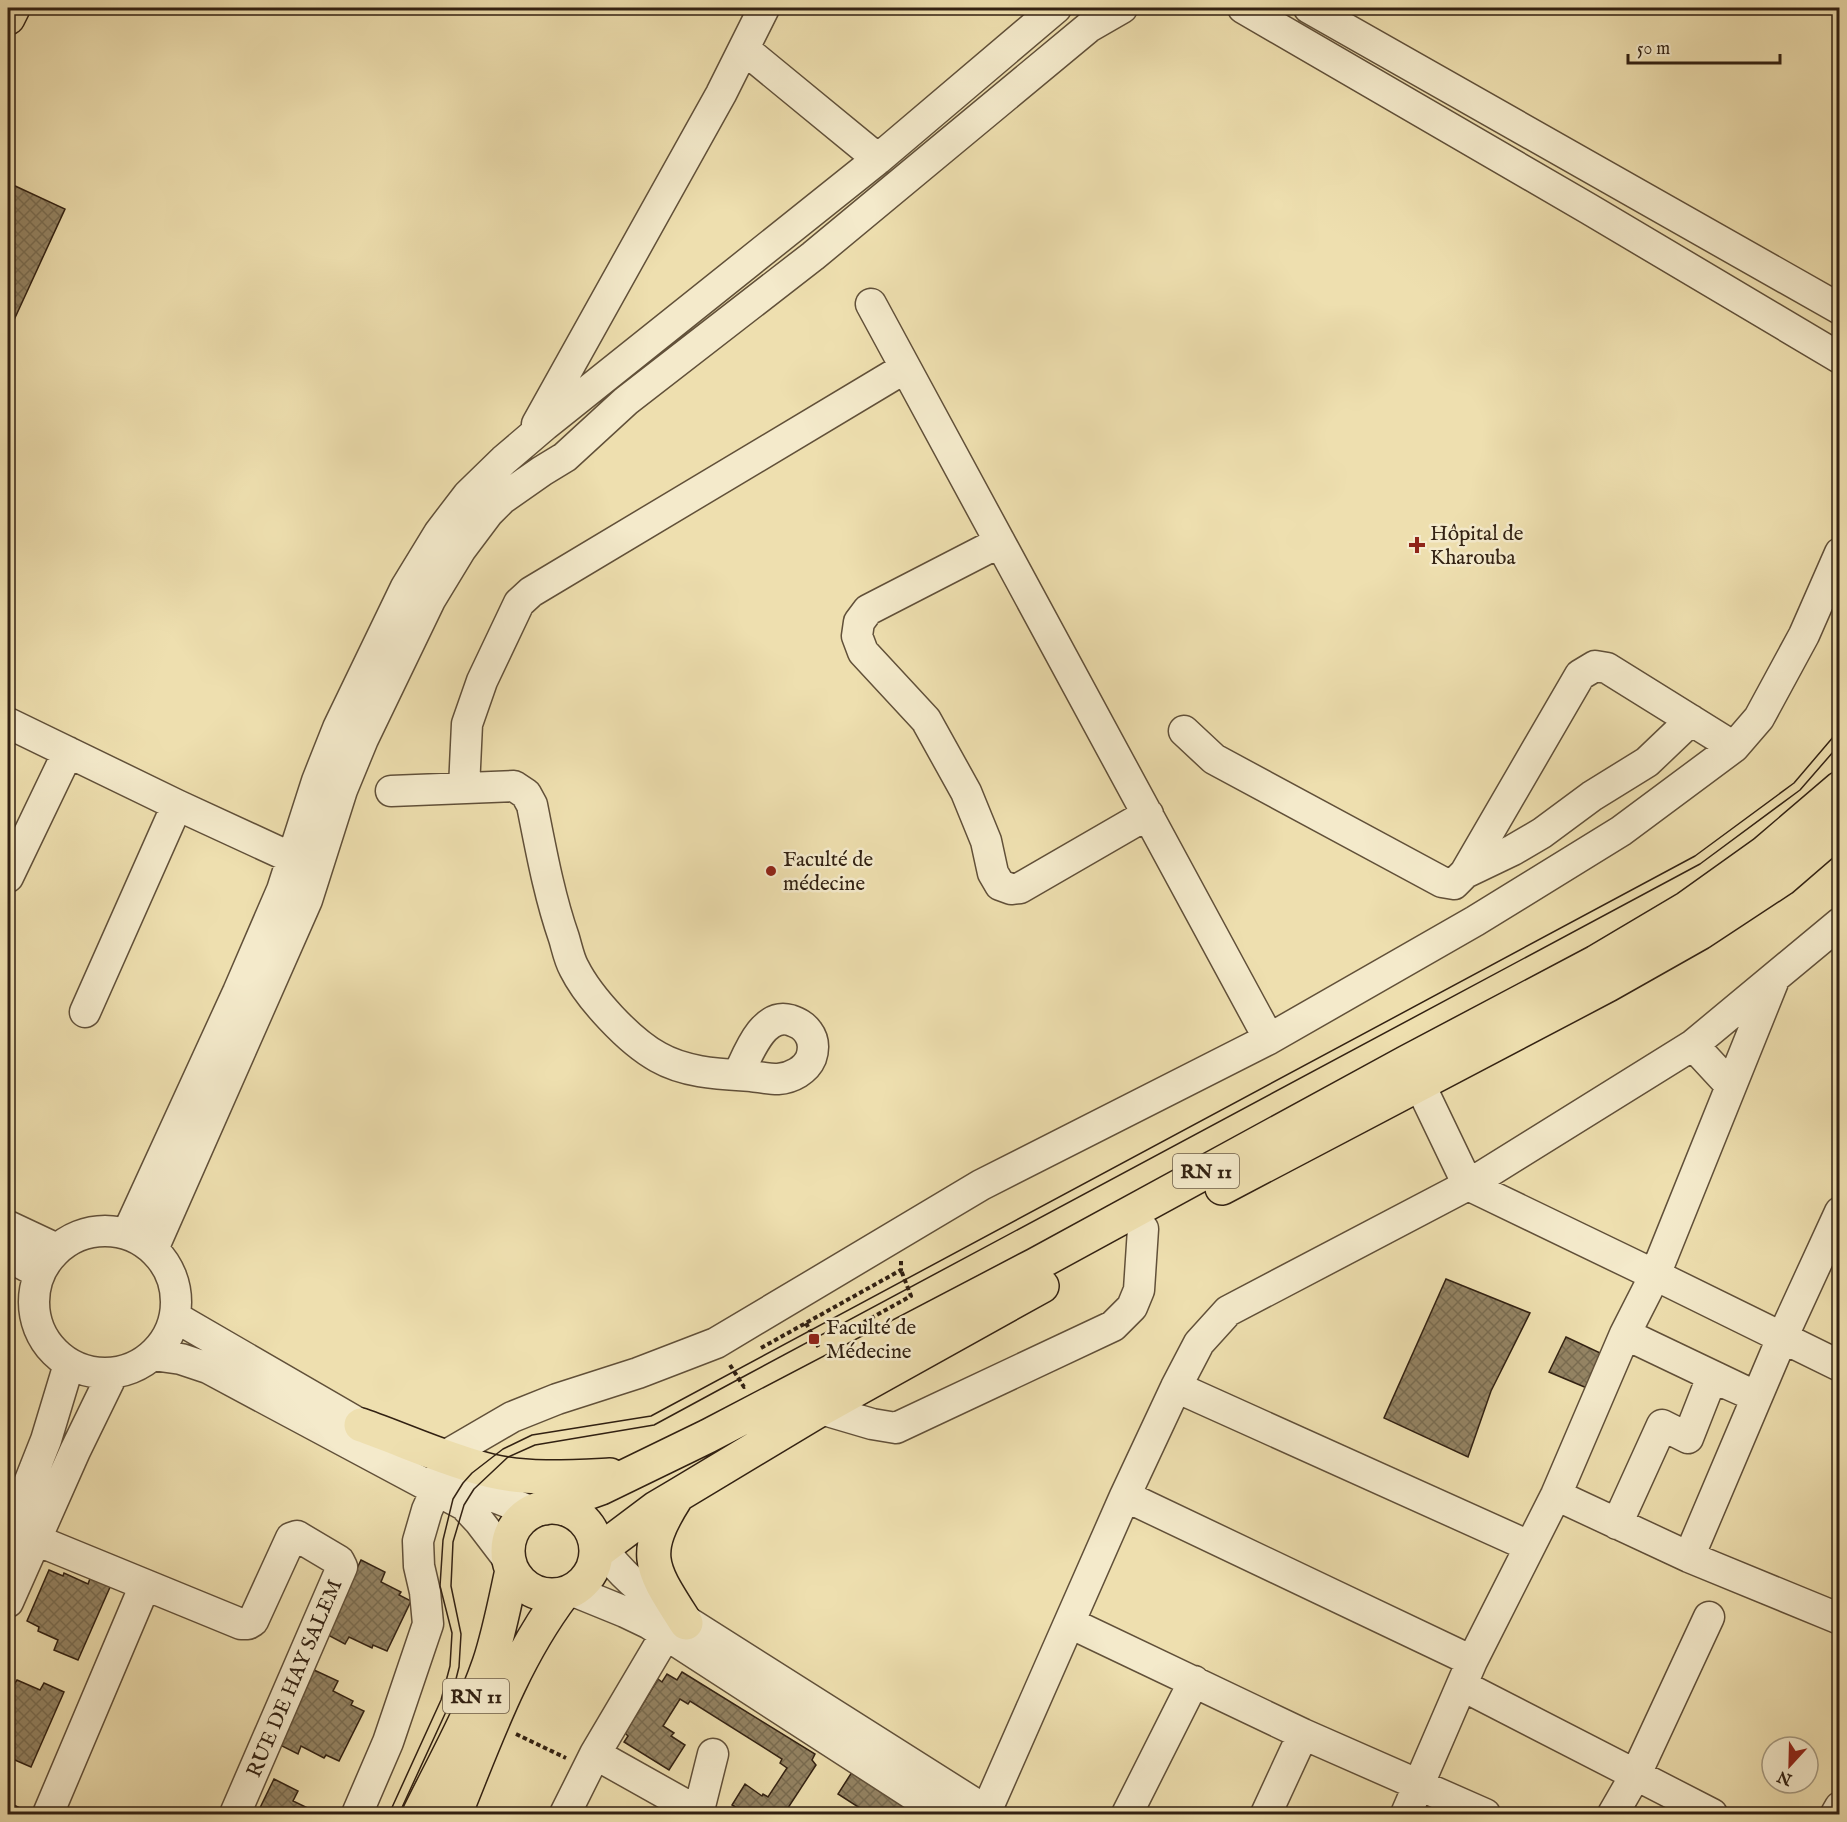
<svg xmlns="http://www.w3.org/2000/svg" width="1847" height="1822" font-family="'IM FELL English',serif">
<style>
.building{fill:url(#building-cross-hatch);stroke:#322112;stroke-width:1.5}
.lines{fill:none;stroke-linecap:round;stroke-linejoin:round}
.minor-casing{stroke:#615039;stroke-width:33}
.major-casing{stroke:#322112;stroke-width:36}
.highway-casing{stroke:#322112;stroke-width:36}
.path{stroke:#322112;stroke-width:4;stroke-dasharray:4.5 3;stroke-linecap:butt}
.minor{stroke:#f4eacb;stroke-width:30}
.major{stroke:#eedfaf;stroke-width:33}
.highway{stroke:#eedfaf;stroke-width:33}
.tram{stroke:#322112;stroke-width:1.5}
.poi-dot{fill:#8f2418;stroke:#f4eacb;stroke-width:2}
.labels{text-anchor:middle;stroke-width:5;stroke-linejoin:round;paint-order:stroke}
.shield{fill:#f4eacb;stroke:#6c5d4a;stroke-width:1.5}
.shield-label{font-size:20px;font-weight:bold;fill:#322112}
.poi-label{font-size:21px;fill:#322112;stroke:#f4eacb;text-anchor:start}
.street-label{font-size:21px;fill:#322112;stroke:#f4eacb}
</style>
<defs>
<pattern id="building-cross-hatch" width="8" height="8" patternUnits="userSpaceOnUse" patternTransform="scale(1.5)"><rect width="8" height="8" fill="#948464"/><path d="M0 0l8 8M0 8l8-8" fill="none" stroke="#796c51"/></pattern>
</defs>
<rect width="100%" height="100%" fill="#eedfaf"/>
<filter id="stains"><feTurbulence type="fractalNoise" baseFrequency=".00333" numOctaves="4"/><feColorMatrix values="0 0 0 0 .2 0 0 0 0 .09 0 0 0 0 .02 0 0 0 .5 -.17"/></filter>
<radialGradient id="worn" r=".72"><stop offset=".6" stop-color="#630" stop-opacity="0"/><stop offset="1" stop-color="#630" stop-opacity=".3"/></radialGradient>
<path class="building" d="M13,185L65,209L8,333V196Z
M1446,1279L1530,1313L1491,1391L1468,1457L1384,1418Z
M1566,1337L1611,1358L1594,1391L1549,1372Z
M361,1560L385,1572L381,1582L401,1592L399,1595L411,1601L387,1651L373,1645L372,1648L349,1637L345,1644L326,1634Z
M49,1570L63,1576L64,1573L88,1584L91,1576L111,1585L78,1660L54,1650L58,1640L38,1631L39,1627L27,1621Z
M314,1670L338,1681L333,1691L353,1701L351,1705L364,1711L339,1761L326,1755L324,1758L301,1746L298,1754L278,1744Z
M682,1672L815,1754L812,1760L816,1765L784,1814H747L732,1805L745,1784L762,1796L763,1794L768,1797L787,1768L780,1763L782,1759L690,1701L688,1704L680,1699L663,1726L674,1733L671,1736L685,1745L669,1770L624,1742L628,1736L625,1733L658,1679L662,1682L667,1674L677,1680Z
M8,1680L15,1683L17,1680L40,1690L44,1683L64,1692L31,1767L8,1757L11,1747L8,1745Z
M852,1772L916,1814H869L838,1794Z
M274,1779L298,1791L293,1801L314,1811L312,1814H257Z
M8,1802L20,1808L17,1814H8Z"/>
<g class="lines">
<defs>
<path id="minor" d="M1243,8L1589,209L1840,358
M1309,8L1840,309
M744,49L878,159
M871,304L1269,1039
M537,424L721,94L764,8
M1000,542L868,610L859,622L857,636L863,652L926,720L966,792L986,841L993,873L1000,885L1011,889L1020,888L1148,814
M8,723L177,805L292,858
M1184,731L1214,759L1442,882L1454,884L1465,873L1580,675L1595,666L1607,668L1734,747
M464,788L467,724L482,681L519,603L531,592L905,368
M391,791L514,786L526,794L532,805C541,850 549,895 564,938C567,948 569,959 574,968C589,998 629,1041 658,1057C686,1073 720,1074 751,1076C760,1077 769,1079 778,1079C792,1078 806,1070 811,1058C814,1049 814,1040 808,1032C803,1025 798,1023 790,1020C762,1012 747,1057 738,1075
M1465,873L1513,850L1542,833L1592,796L1647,762L1691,720
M8,877L68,752
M85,1012L177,805
M1693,1045L1730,1085
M1420,1085L1468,1185L1655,1275L1840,1366
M8,1226L57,1249
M34 1302a71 71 0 1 1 142 0a71 71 0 1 1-142 0Z
M127,1234L238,992L282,890L317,781L338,728L406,587L439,533L468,495L504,460L545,425L878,159L1056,8
M153,1249L307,900L342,790L363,739L430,600L461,549L488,513L502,499L542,471L565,457L626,401L813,256L1089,27L1122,8
M8,1256L39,1273
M175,1317L382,1437
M153,1355L181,1359L208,1368L464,1505L479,1521L508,1559
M1176,1387L1529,1546
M821,1409L872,1424L896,1428L1113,1326L1132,1307L1139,1290L1143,1229
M445,1456L512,1417L557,1399L638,1373L716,1343L981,1185L1269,1039L1475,921L1621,831L1734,747L1759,718L1804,635L1840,553
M442,1472L474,1489L533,1512
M1556,1495L1689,1557L1840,1619
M1125,1496L1472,1661
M1617,1524L1662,1425L1688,1438L1712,1377L1757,1397L1625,1334
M8,1536L46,1440L69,1364
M593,1536C613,1565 632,1584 661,1605L991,1814
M36,1540L241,1624H248L253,1621L291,1538L297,1536L339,1561L342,1567L235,1814
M1689,1557L1782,1338L1840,1212
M571,1590L625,1612L648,1623L943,1814
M8,1602L75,1451L113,1373
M1070,1623L1303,1734L1485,1814
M1463,1686L1712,1814
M595,1754L702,1814
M48,1814L145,1585
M357,1814L388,1742L428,1624L425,1592L419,1566L418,1541L427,1510L436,1490
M565,1814L595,1754L666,1634
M698,1814L713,1754
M985,1814L1125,1496L1176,1387L1199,1343L1228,1311L1468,1185L1693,1045L1840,923
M1127,1814L1194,1681
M1266,1814L1303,1734
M1406,1814L1472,1661L1556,1495L1625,1334L1655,1275L1773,982
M1613,1814L1636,1774L1709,1617
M1836,1814L1840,1807"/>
<path id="major" d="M8,18L13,8"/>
<path id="highway" d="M1222,1188L1608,985L1700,933L1782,879L1840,829
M361,1425C404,1440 446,1460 491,1471C528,1480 571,1477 610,1475
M676,1498C639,1556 652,1569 686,1623
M508 1551a44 44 0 1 1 88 0a44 44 0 1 1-88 0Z
M545,1508L601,1488L708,1436L1035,1265L1407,1062L1596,962L1687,908L1764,853L1840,788
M596,1553L656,1508L678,1495L821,1409L1042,1286
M419,1814C443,1765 471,1716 489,1664C499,1634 505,1602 512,1570
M455,1814C486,1738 513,1660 563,1594"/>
</defs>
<use href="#minor" class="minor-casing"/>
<use href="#major" class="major-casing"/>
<use href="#highway" class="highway-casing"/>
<path class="path" d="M864,1322L911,1296L901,1270
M806,1323L819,1348
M761,1348L901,1270V1261
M730,1365L744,1387L746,1386
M516,1734L566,1758"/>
<use href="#minor" class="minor"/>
<use href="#major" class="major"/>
<use href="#highway" class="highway"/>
<path class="tram" d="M389,1814L441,1700L450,1666L452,1633L440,1586L443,1540L453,1499L463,1483L472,1473L503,1449L532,1435L651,1416L1695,856L1794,783L1840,729
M399,1814L450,1703L459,1667L461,1634L451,1586L453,1542L464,1505L474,1489L508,1457L535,1445L654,1425L739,1379L1700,864L1800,790L1840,744"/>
</g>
<g class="poi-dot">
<path d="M1414 536h6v6h6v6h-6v6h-6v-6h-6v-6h6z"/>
<circle cx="771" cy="871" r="6"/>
<rect x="808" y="1333" width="12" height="12" rx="3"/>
</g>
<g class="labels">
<g class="shield">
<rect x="1173" y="1154" width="66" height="34" rx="4.5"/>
<rect x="443" y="1679" width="66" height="34" rx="4.5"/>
</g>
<g class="shield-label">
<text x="1206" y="1178">RN 11</text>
<text x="476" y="1703">RN 11</text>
</g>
<g class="poi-label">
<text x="1430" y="540">Hôpital de<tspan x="1430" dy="24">Kharouba</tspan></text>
<text x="783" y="866">Faculté de<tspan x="783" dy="24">médecine</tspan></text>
<text x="826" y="1334">Faculté de<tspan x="826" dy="24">Médecine</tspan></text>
</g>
<g class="street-label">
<text transform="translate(294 1678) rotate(-67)" y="7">RUE DE HAY SALEM</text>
</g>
</g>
<rect width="1847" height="1822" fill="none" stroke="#eedfaf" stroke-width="30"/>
<rect x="9" y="9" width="1829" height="1804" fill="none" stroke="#322112" stroke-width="3"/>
<rect x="15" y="15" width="1817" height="1792" fill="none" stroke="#322112" stroke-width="1.5"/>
<g transform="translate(1790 1765) rotate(202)"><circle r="28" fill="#f4eacb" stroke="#a69a81" stroke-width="1.5"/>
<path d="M0-4.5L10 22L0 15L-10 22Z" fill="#8f2418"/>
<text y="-9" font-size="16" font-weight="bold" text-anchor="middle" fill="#322112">N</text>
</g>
<path d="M1628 54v9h152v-9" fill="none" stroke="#322112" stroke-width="3"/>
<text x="1637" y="54" font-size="18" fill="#322112" stroke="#f4eacb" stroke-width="4.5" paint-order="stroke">50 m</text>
<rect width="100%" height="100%" filter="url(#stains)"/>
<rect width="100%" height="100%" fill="url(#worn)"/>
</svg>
